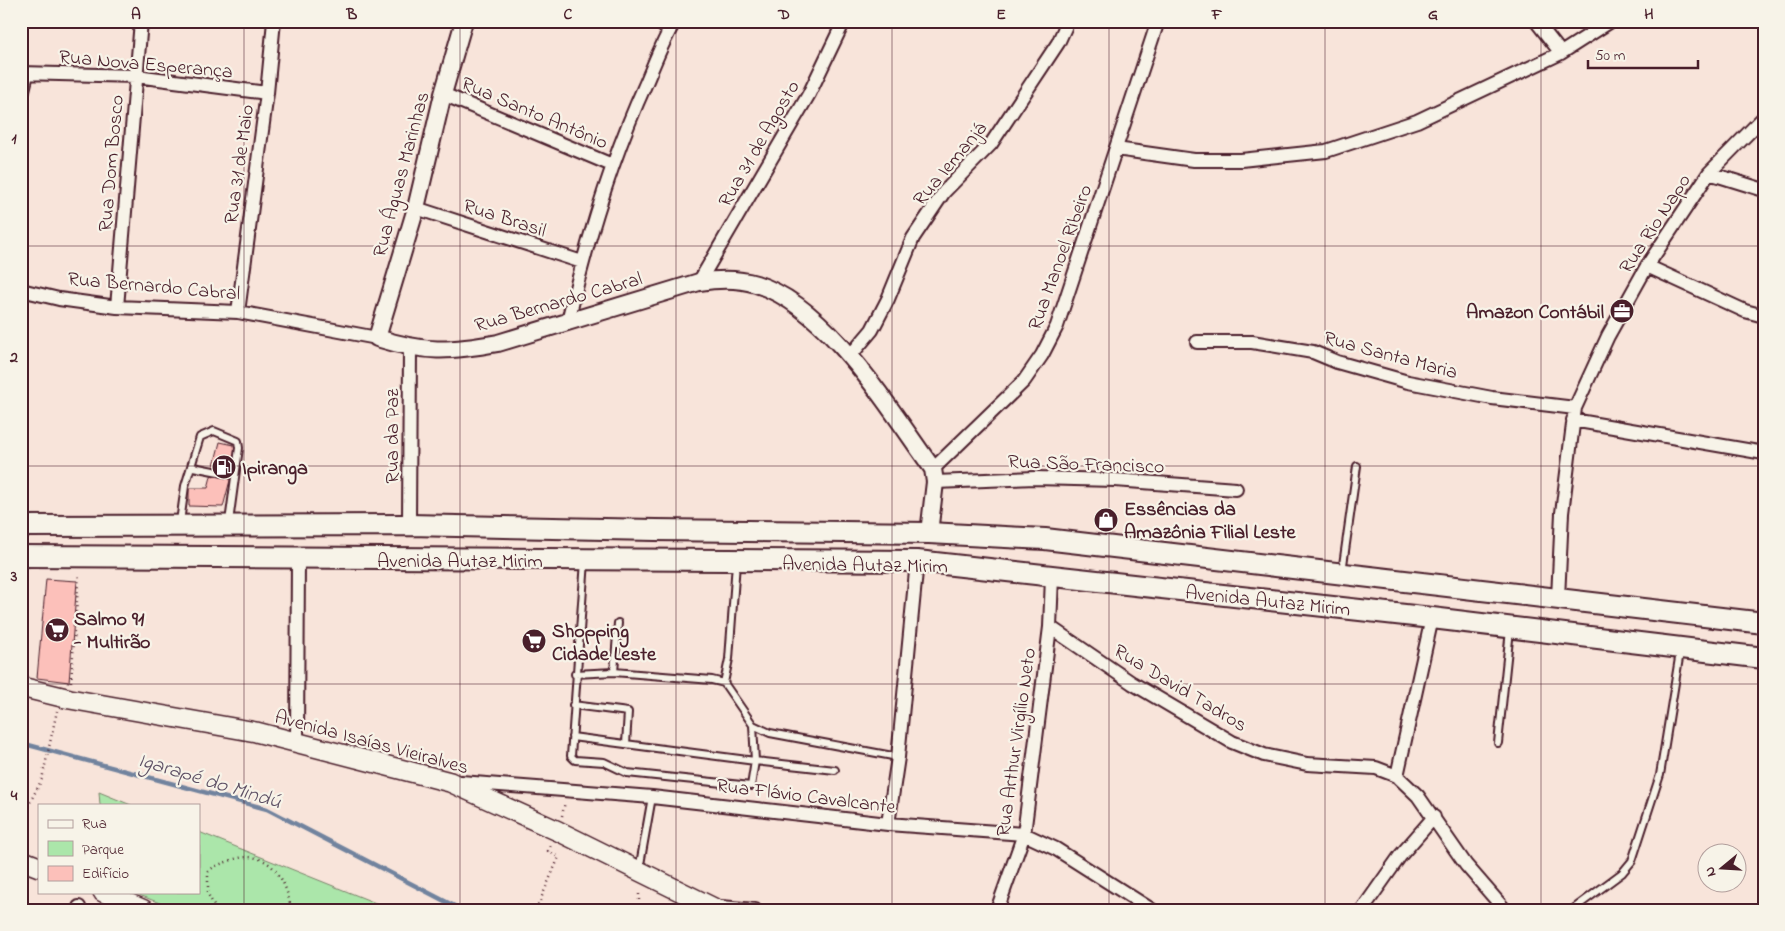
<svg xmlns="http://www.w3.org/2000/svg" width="1785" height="931" font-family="'Indie Flower',sans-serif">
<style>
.green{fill:#abe6aa;stroke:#7a826a}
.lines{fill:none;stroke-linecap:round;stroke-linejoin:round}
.stream{stroke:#71839e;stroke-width:4.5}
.building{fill:#fcc0ba;stroke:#4a1f2b}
.service-casing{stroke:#4a1f2b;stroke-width:10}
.minor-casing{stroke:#4a1f2b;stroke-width:16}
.tertiary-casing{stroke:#4a1f2b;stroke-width:20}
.secondary-casing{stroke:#4a1f2b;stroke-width:22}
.primary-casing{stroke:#4a1f2b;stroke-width:24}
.path{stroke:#4a1f2b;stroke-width:2.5;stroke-dasharray:1 4;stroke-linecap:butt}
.service{stroke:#f7f3e8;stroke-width:6}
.minor{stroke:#f7f3e8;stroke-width:12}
.tertiary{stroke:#f7f3e8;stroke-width:16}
.secondary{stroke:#f7f3e8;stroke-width:19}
.primary{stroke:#f7f3e8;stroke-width:20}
.grid{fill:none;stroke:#4a1f2b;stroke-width:1;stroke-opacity:0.55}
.labels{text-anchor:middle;stroke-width:4.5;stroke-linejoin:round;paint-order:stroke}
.street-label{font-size:20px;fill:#4a1f2b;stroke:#f7f3e8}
.poi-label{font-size:20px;font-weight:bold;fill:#4a1f2b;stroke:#f7f3e8;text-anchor:start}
.water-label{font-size:21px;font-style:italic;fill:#5e5165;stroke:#f7f3e8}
.neatline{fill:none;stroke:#4a1f2b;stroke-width:2}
.grid-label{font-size:16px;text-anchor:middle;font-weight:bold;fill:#4a1f2b}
</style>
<rect width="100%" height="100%" fill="#f8e4da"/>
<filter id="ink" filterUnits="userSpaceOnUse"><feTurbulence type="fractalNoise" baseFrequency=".02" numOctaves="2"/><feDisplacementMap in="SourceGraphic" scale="10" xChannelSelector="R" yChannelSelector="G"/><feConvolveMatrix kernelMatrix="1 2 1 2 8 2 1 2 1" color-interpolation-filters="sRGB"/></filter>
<g filter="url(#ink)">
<path class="green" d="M99,792L131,805H100Z
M199,832L393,910H177L132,892H199Z"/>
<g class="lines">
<path class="stream" d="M21,743L267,809L462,910"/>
</g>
<path class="building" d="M220,442L239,446L223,507L189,506V488H208Z
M46,579L77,581L69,682L37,678Z"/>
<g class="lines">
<defs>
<path id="service" d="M193,467L234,475
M180,522L185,486L200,437L214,431L238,441L239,448L229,522
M1342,572L1357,466
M614,672L712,680L724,683L729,659L736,563
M575,674L614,672L618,623
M724,683L753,725L770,733L898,757
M573,705L628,712L626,744
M753,725L755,761L835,770
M572,737L755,761L751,786L627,773L604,762L575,760L571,756L585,561
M1498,743L1510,630
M639,870L652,797
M1572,910L1622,873L1632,861L1660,775L1680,652"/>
<path id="minor" d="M658,21L669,31
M1536,21L1561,53
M21,73L136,76L267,93
M443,94L612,165
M21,98L27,74
M1116,149L1194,160H1241L1326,151L1417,121L1561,53L1611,21
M1709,173L1764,190
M416,208L582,262
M1647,266L1745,311L1764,316
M699,282L809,94L844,21
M21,290L59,299L117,307L238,312L377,338
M117,307L141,21
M238,312L267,93L274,21
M568,321C587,240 611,160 646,83C655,62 663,40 675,21
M1197,342H1252L1313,352L1337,362L1408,382L1492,398L1575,408
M850,356L872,330L888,299L913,238L944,192L991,144L1058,43L1068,21
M1573,420L1764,453
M933,469L1024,381L1042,355L1057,326L1158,21
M935,482L1035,478L1115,480L1236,489
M409,525L410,348
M1558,598L1562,513L1575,408L1608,336L1647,266L1709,173L1764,117
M1050,627L1132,683L1232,742L1264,755L1307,764L1376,768L1397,776L1418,796L1466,865L1505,910
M297,743L298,559
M1397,776L1432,618
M461,782L652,797L888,824L1024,834L1056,849L1152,910
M888,824L898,757L917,561
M710,906L755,910
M78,910L79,907
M997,910L1024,834L1050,627L1052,577
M1362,910L1400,856L1434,817"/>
<path id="tertiary" d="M464,21L443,94L416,208L377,338C426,353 448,352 498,343L699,282C718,279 737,278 756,284C828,306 890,410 933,469L935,482L929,533"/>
<path id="secondary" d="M21,687L70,699L256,732L450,782L558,831L718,910
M21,860L39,867
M103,892L144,910"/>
<path id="primary" d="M21,526L409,525L655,530L929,533L1045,539L1764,623
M21,556L917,561L1432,618L1764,658"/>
</defs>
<use href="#service" class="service-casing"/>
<use href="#minor" class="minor-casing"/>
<use href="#tertiary" class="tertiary-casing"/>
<use href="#secondary" class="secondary-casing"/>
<use href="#primary" class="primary-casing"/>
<path class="path" d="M71,682L79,573
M562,816L565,802
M21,820L42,779L57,711
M216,910L208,894V872C213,866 221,864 229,861C267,846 286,876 291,910
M284,910L291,907
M529,910L530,907L535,910
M536,910L559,857L548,851L551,845
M639,910V890"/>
<use href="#service" class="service"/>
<use href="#minor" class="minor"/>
<use href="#tertiary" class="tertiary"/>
<use href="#secondary" class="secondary"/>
<use href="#primary" class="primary"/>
</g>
</g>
<path class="grid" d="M244,21V910M460,21V910M676,21V910M892,21V910M1109,21V910M1325,21V910M1541,21V910M21,246H1764M21,466H1764M21,684H1764"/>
<defs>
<symbol id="office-disc" viewBox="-11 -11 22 22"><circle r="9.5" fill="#4a1f2b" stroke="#f7f3e8"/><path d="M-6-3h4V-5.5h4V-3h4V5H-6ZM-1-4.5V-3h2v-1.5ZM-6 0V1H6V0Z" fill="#fff"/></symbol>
<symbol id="fuel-disc" viewBox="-11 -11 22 22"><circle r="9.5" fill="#4a1f2b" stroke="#f7f3e8"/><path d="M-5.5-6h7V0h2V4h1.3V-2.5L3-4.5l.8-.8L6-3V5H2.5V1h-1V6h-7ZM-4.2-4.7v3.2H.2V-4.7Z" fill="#fff"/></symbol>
<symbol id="shop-disc" viewBox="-11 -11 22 22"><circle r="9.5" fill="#4a1f2b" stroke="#f7f3e8"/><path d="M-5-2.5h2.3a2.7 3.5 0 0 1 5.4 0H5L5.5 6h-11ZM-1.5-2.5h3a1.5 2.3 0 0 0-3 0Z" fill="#fff"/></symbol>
<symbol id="supermarket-disc" viewBox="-11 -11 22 22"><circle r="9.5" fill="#4a1f2b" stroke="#f7f3e8"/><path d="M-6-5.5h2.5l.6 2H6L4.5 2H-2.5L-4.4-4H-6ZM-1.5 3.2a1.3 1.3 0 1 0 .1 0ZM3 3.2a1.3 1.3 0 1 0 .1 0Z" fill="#fff"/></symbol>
</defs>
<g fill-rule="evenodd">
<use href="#office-disc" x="1608" y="297" width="28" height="28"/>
<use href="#fuel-disc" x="210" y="453" width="28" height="28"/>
<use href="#shop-disc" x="1092" y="506" width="28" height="28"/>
<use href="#supermarket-disc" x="43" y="616" width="28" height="28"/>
<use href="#supermarket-disc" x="520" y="627" width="28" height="28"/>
</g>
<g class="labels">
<g class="street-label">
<text transform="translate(146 63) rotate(5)" y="7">Rua Nova Esperança</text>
<text transform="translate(535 112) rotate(23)" y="7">Rua Santo Antônio</text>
<text transform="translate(758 143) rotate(-60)" y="7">Rua 31 de Agosto</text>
<text transform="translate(110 163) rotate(-85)" y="7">Rua Dom Bosco</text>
<text transform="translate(949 163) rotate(-50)" y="7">Rua Iemanjá</text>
<text transform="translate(238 164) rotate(-82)" y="7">Rua 31 de Maio</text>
<text transform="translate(400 174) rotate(-75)" y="7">Rua Águas Marinhas</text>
<text transform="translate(505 217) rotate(18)" y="7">Rua Brasil</text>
<text transform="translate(1654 223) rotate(-57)" y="7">Rua Rio Napo</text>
<text transform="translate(1059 257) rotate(-70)" y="7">Rua Manoel Ribeiro</text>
<text transform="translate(154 285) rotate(5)" y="7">Rua Bernardo Cabral</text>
<text transform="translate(558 301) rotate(-16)" y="7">Rua Bernardo Cabral</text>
<text transform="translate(1391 354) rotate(15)" y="7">Rua Santa Maria</text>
<text transform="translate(391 436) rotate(-90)" y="7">Rua da Paz</text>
<text transform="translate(1086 463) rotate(2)" y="7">Rua São Francisco</text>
<text x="460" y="567">Avenida Autaz Mirim</text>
<text transform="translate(865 564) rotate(1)" y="7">Avenida Autaz Mirim</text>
<text transform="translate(1268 600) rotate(6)" y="7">Avenida Autaz Mirim</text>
<text transform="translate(1181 687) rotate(31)" y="7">Rua David Tadros</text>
<text transform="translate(372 741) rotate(15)" y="7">Avenida Isaías Vieiralves</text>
<text transform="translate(1015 742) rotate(-82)" y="7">Rua Arthur Virgílio Neto</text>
<text transform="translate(806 795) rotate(7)" y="7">Rua Flávio Cavalcante</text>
</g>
<g class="poi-label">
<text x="1604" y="318" text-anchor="end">Amazon Contábil</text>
<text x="242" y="474">Ipiranga</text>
<text x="1124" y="515">Essências da<tspan x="1124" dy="23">Amazônia Filial Leste</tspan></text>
<text x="74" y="625">Salmo 91<tspan x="74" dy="23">- Multirão</tspan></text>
<text x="552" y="637">Shopping<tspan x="552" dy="23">Cidade Leste</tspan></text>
</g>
<g class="water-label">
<text transform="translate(210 780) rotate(17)" y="7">Igarapé do Mindú</text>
</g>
</g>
<rect width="1785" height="931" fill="none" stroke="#f7f3e8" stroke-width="55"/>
<rect x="38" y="804" width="162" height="90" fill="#f7f3e8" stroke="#b29e9c"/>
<rect x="48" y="820" width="25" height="8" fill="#f7f3e8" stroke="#b29e9c"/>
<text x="82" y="828" font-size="15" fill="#4a1f2b">Rua</text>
<rect x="48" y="841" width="25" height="15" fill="#abe6aa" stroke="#b29e9c"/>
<text x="82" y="854" font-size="15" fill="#4a1f2b">Parque</text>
<rect x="48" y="866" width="25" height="15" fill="#fcc0ba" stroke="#b29e9c"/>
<text x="82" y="878" font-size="15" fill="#4a1f2b">Edifício</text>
<g transform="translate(1722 868) rotate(252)"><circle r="24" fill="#f7f3e8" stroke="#b29e9c"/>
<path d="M0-4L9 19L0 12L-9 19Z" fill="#4a1f2b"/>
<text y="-8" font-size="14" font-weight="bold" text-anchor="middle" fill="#4a1f2b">N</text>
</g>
<path d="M1588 60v8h110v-8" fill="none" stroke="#4a1f2b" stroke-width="2.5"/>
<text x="1595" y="60" font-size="15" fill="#4a1f2b" stroke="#f7f3e8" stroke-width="4" paint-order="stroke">50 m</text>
<rect x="28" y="28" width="1730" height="876" class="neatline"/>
<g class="grid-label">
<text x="136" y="19">A</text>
<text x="352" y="19">B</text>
<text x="568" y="19">C</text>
<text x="784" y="19">D</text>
<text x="1001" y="19">E</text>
<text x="1217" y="19">F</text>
<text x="1433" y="19">G</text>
<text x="1649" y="19">H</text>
<text x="14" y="143">1</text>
<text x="14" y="362">2</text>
<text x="14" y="581">3</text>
<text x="14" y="800">4</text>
</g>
</svg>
